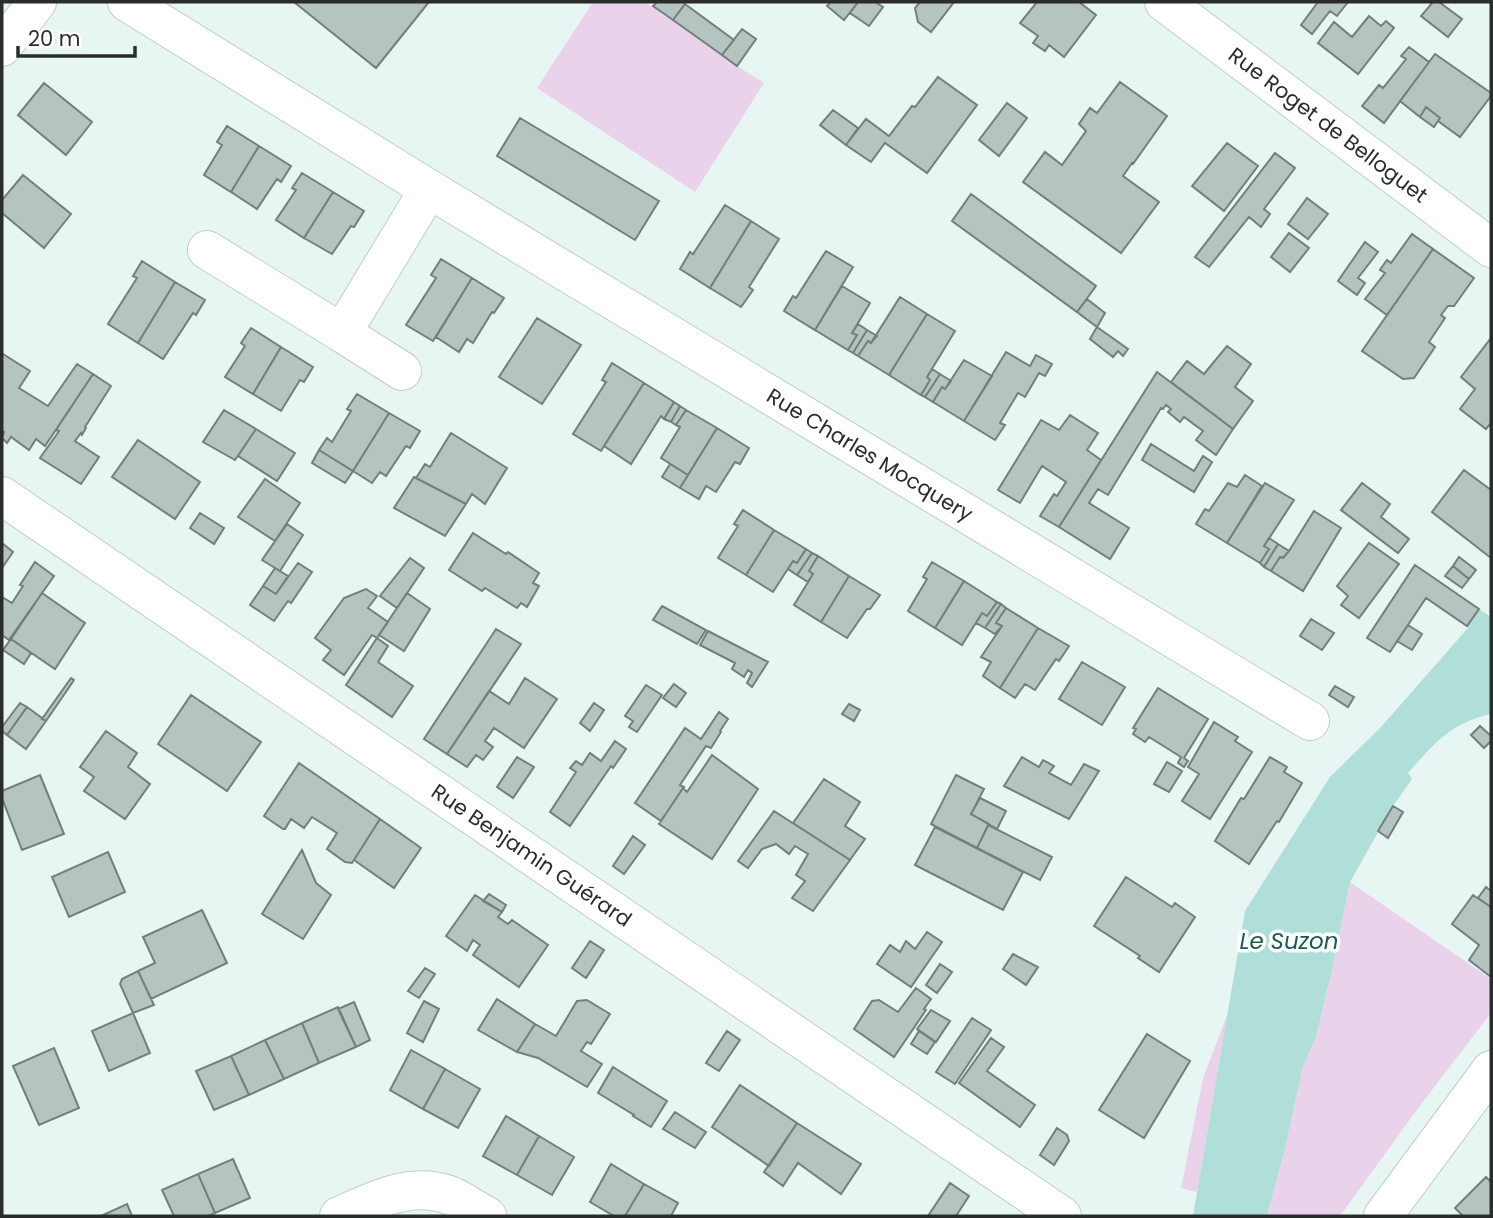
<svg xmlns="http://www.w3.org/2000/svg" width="1493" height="1218" font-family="Poppins,sans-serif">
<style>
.green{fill:#ead3ea}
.water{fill:#afdfd8}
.building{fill:#b6c4c1;stroke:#727f7d;stroke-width:2}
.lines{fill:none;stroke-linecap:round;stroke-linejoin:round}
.minor-casing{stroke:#c0cecc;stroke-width:40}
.secondary-casing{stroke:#c0cecc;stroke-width:40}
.minor{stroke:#fff;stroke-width:38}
.secondary{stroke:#fff;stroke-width:38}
.labels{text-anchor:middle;stroke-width:7;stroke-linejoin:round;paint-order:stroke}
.street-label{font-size:21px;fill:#292e2d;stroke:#fff}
.water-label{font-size:23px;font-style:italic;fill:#195a53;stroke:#fff}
</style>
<rect width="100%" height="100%" fill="#e7f6f3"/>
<path class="green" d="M593,2H645L737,66L764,83L695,192L537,88Z
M1350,882L1491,979V1013L1419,1107L1340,1216H1267L1285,1149L1303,1066L1316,1037L1332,970Z
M1228,1013L1197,1192L1181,1188L1203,1078Z"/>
<path class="water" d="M1479,609L1491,617V714C1450,723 1434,744 1408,773L1412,779L1393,806L1350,882L1332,970L1316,1037L1303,1066L1285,1149L1267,1216H1193L1245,911L1330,777L1381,727L1468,628L1467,626Z"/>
<path class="building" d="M294,2H429L376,68Z
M657,2H682L685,4L673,20L653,6Z
M831,2H858L844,20L827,6Z
M858,2H875L883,7L869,26L850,13Z
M920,2H954L931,32L918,22L915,8Z
M1037,2H1079L1096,15L1064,57L1049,45L1045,51L1033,43L1038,36L1020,23Z
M1318,2H1348L1337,16L1330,11L1312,34L1301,25Z
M1433,2H1439L1462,19L1448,37L1421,16Z
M685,4L734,40L722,55L673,20Z
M1369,16L1381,26L1386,21L1394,28L1358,74L1318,43L1334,22L1352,37Z
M742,29L756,39L737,66L722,55Z
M1409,47L1429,62L1384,123L1362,106L1379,85L1383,88L1406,59L1401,56Z
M1435,54L1491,93V96L1460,137L1438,121L1440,118L1426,107L1420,117L1400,101Z
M938,77L977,105L927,173L885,143L871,162L846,145L866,119L889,136L912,106L915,107Z
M1120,82L1167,116L1133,164L1132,163L1123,176L1159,202L1121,253L1023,182L1045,152L1062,165L1086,131L1079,124L1090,108L1097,113Z
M44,83L92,122L66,155L18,115Z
M1007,103L1027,118L999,156L979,140Z
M1426,107L1440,118L1434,127L1420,117Z
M833,110L858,128L846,145L820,125Z
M520,118L659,201L635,240L497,156Z
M227,126L259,146L231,192L204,175L222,145L217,142Z
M1227,143L1258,166L1224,211L1192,186Z
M259,146L291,166L281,182L277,179L257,209L231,192Z
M1275,153L1295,168L1264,209L1270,214L1261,227L1249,217L1209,267L1195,257Z
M302,173L333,192L304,238L276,220L296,190L292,188Z
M23,175L71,214L44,248L2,213V200Z
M333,192L364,211L354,227L351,226L332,254L304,238Z
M971,194L1096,286L1077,312L952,221Z
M1307,198L1328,214L1308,239L1288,224Z
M725,205L751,221L710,288L680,269L690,252L693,254Z
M751,221L779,239L749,287L753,290L741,307L710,288Z
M1289,233L1309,248L1290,272L1271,257Z
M1412,234L1433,249L1387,315L1365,299L1385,273L1380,270L1387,260L1391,263Z
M1365,242L1378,252L1358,278L1365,283L1357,295L1338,281Z
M1433,249L1474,278L1454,306H1448L1441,315L1445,318L1429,342L1435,347L1414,378L1403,379L1362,351Z
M826,251L853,267L815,330L784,311L793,296L796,298Z
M441,259L472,278L433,341L406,325L436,278L431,275Z
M142,261L175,282L138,343L108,324L137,278L133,276Z
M472,278L504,298L494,313L492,312L473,343L467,339L459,352L436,337Z
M175,282L205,300L196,315L193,313L163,359L138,343Z
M842,286L870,303L852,333L857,335L848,350L815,330Z
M900,297L927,314L889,375L858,356L868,341L871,343Z
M1087,299L1105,313L1097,327L1077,312Z
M927,314L955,331L927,377L930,380L921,395L889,375Z
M537,318L581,345L542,404L499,377Z
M858,324L867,330L853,353L848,350L857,335L852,333Z
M1097,327L1128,349L1123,356L1118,351L1113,357L1090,339Z
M251,328L281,347L253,394L225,377L245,346L241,343Z
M867,330L877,336L871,343L868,341L858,356L853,353Z
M1491,338V423L1486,429L1460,409L1475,389L1461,377Z
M1227,346L1251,364L1235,387L1253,401L1233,429L1171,382L1187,361L1204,374Z
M281,347L313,367L304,382L300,380L281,411L253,394Z
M1006,352L1030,366L1036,355L1052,364L1045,376L1039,373L1025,397L1018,393L1000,423L1005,425L995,440L964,421Z
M3,354L30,371L19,388L48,406L77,364L93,374L45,446L36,439L29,450L11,437L7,443L2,438L4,432L2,431V355Z
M964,360L992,376L964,421L933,402L942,387L945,389Z
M612,363L644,383L601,451L573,434L606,382L602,380Z
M932,369L940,374L925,397L921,395L930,380L927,377Z
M1157,372L1233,429L1216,455L1196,440L1203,431L1184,417L1180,422L1168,412L1171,409L1166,405L1163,409L1161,408L1108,495L1098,489L1089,503L1129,528L1110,559L1059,527Z
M93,374L111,386L85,427L86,428L82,435L81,433L75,441L99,457L81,484L40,458L59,431L56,430Z
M940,374L951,381L945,389L942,387L933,402L925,397Z
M644,383L674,402L664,419L661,416L631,464L604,446Z
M357,394L389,413L353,471L319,450L327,438L332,442L351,411L347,409Z
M674,402L680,406L671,422L664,419Z
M680,406L686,410L676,425L671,422Z
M224,410L256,429L235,460L203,442Z
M686,410L717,428L688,475L661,458L680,427L676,425Z
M389,413L420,431L410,448L406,446L386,476L380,472L372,483L353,471Z
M1070,415L1098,433L1087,450L1101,460L1059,527L1040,516L1054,494L1057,496L1066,482L1042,466L1020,503L998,490L1041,420L1059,430Z
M717,428L749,448L740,464L735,462L716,492L706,486L699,499L680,488Z
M256,429L295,453L277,481L238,456Z
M451,433L507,468L485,504L472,494L466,504L416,478L425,464L430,467Z
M138,440L200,482L175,519L112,477Z
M1151,444L1194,471L1203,456L1212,462L1194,492L1142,460Z
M319,450L353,471L345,483L312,463Z
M670,464L688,475L680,488L662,477Z
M1464,470L1491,490V558L1432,512Z
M1245,475L1262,486L1227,543L1196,524L1205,509L1209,511L1228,483L1237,487Z
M414,477L466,504L445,536L394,508Z
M265,479L300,503L275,541L238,517Z
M1265,483L1294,500L1264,546L1269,549L1260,563L1227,543Z
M1362,483L1390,504L1381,517L1409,539L1398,553L1341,510Z
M743,510L774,530L746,575L718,558L738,526L734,524Z
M1314,511L1341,528L1303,591L1271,571L1280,557L1283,558L1289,551Z
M200,513L224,528L214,544L190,528Z
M287,524L303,535L280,571L262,560Z
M774,530L806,549L797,563L793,561L773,592L746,575Z
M473,533L506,554L508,552L539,573L533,583L539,586L527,607L521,603L517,608L485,588L482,591L449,570Z
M1269,538L1278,544L1264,567L1260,563L1269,549L1264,546Z
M2,543L13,552L2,568Z
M1369,543L1399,564L1359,618L1341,605L1348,596L1337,586Z
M1278,544L1289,551L1283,558L1280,557L1271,571L1264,567Z
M806,549L812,553L797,575L788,569L793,561L797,563Z
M812,553L818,556L809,571L813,574L808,582L797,575Z
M818,556L849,576L821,622L794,605L813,574L809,571Z
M1459,557L1476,570L1469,579L1453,566Z
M410,558L424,568L397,608L380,596Z
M35,562L54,576L9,640L2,635V597L12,603L23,586L20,585Z
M932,562L964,581L935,628L908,611L927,579L923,577Z
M298,563L312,572L291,603L288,601L274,621L250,605L263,586L276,594Z
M1415,565L1479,609L1467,626L1426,598L1390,652L1367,638Z
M1453,566L1469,579L1462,588L1445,576Z
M275,568L288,576L276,594L263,586Z
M849,576L880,595L870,609H867L847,638L821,622Z
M964,581L997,602L987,616L982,613L962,645L935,628Z
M366,589L377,596L368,608L388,622L377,638L372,635L344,675L323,660L331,650L315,638L344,598Z
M42,593L85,623L55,669L11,639Z
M407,593L430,609L404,651L379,635Z
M997,602L1001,604L985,628L976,623L982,613L987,616Z
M1001,604L1006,608L996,623L1002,626L995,634L985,628Z
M662,606L706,630L697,644L653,620Z
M1006,608L1038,628L1000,688L983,676L991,662L981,657L1002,626L996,623Z
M1311,619L1334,633L1322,650L1300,636Z
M1408,625L1422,634L1412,650L1397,641Z
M1038,628L1069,646L1059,661L1056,659L1035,690L1025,684L1015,698L1000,688Z
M496,629L521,644L447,754L424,739Z
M708,631L768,662L752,687L747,683L752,673L748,670L744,677L732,669L735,663L700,645Z
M377,638L388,646L378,662L413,686L392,717L346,685Z
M11,639L31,653L24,664L3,650Z
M1082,662L1125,687L1102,725L1059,699Z
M71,678L74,680L46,721L42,719Z
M525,678L557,699L524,748L494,728L485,741L493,747L483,760L476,755L467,767L447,754L489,691L509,704Z
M674,684L686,693L676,707L663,698Z
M646,685L662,695L637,732L629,727L633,721L625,716Z
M1335,686L1354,697L1348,707L1329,695Z
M1158,688L1208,719L1184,758L1188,761L1184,767L1178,763L1181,757L1149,737L1145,742L1133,734L1136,729L1133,728Z
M191,695L261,742L227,791L158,744Z
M20,703L27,707L7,735L2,731V727Z
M594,703L604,710L590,731L580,723Z
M849,704L860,710L854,721L842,714Z
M27,707L46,721L26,749L7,735Z
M719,712L728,719L720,731L721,732L711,748L706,746L680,785L684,787L683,788L661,821L635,803L685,728L701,739Z
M1214,722L1238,737L1235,741L1252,752L1210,819L1182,801L1199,774L1188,767Z
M1480,726L1491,736V741L1484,748L1471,735Z
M106,731L137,753L128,767L150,784L125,819L84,791L94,777L80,767Z
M615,741L626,749L613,768L611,766L570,826L550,812L576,772L570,768L576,761L582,765L590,753L601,761Z
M712,755L758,789L712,859L659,824L683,788L687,792Z
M517,757L534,767L513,798L497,787Z
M1022,757L1039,767L1043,760L1054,766L1049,773L1071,785L1084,764L1099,771L1069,819L1004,786Z
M1270,757L1287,767L1284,772L1302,783L1279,822L1277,821L1249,864L1215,841L1241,798L1244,799Z
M1167,762L1182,771L1169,792L1154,784Z
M299,763L380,819L352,863L345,862L327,849L337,833L312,817L304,828L291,819L285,829H283L264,816Z
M40,775L64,834L22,850L2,798V791Z
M956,775L984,789L971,814L989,824L977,848L931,824Z
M824,779L860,802L845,826L865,839L850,860L793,823Z
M980,798L1006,811L997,829L971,814Z
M1393,806L1403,812L1388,838L1378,831Z
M774,811L850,860L813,911L792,898L805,881L796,875L808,854L795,846L789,854L776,844L762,849L748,868L738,861Z
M380,819L421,848L394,888L354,860Z
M988,825L1052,857L1040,880L977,848Z
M935,827L1023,872L1003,910L915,865Z
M633,836L645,845L624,874L613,866Z
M302,850L316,883L331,895L303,939L262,914Z
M108,852L125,892L69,917L52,877Z
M1126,877L1172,907L1175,903L1195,917L1159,972L1138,958L1140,956L1094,926Z
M1486,887L1491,891V907L1478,898Z
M489,894L506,905L502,912L483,901Z
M475,895L502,912L498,917L508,924L512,920L548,945L519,987L473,955L480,945L473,940L467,951L446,936Z
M1473,895L1491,907V977L1469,960L1479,945L1452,924Z
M202,910L227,963L151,999L138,971L155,963L143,937Z
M927,932L942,942L911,987L877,964L890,945L900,952L906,941L915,949Z
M590,941L604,950L586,978L572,968Z
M1013,954L1038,967L1026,985L1003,969Z
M940,964L952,972L937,993L926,985Z
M425,968L435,974L419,998L408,991Z
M138,971L154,1005L133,1013L120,984L122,979Z
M916,988L931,999L924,1009L926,1010L894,1057L854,1029L872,1001L879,1000L898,1012Z
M497,999L535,1024L517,1052L478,1030Z
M587,1000L610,1014L591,1044L587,1042L581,1051L602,1064L587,1087L538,1058L517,1052L535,1024L556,1036L577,1001Z
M424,1001L439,1009L423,1042L407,1033Z
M354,1002L370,1040L356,1047L338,1009Z
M338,1007L356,1047L319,1063L302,1023Z
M931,1010L950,1021L936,1042L917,1029Z
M133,1013L150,1053L109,1071L92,1031Z
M972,1018L991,1030L955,1084L936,1072Z
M302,1023L319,1063L284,1079L265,1040Z
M727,1031L740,1040L719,1071L706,1063Z
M919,1031L935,1042L927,1054L911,1044Z
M1147,1034L1190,1061L1144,1138L1099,1110Z
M991,1038L1004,1047L987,1071L1035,1105L1020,1127L959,1083Z
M265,1040L284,1079L249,1095L231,1056Z
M54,1048L79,1108L39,1125L13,1066Z
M411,1050L445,1069L423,1109L390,1090Z
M231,1056L249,1095L214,1110L196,1071Z
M613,1067L667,1101L651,1127L633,1116L634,1115L598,1093Z
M445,1069L480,1089L458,1128L423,1109Z
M740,1085L797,1123L769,1166L712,1127Z
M675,1112L706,1132L695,1148L663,1129Z
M506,1116L539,1136L517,1175L483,1156Z
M797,1123L861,1164L841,1194L798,1163L783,1186L764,1172Z
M1057,1128L1067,1135L1069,1141L1054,1165L1040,1155Z
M539,1136L574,1157L552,1195L517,1175Z
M233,1159L250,1198L215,1213L198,1174Z
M611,1164L644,1184L625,1216H614L590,1202Z
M198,1174L215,1213L208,1216H174L162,1190Z
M1486,1177L1491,1182V1216H1463L1455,1208Z
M950,1183L969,1196L956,1216H928Z
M644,1184L678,1203L671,1216H625Z
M127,1204L132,1216H101Z"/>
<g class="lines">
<defs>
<g id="minor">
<path id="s1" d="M127,2L429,189L1310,721"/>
<path id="s2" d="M1164,2L1491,248"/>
<path d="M2,47L37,2"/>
<path d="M207,250L342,333L429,189"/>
<path d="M342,333L402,371"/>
<path id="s3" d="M2,496L1062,1216"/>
<path d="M339,1216C374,1201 409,1181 449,1195C462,1200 475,1210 487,1216"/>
</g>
<path id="secondary" d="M1383,1216L1491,1070"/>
</defs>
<use href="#minor" class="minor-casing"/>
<use href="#secondary" class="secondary-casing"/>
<use href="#minor" class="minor"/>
<use href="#secondary" class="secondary"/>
</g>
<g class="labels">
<g class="street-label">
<text dy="7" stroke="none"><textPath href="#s2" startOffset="205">Rue Roget de Belloguet</textPath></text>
<text dy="7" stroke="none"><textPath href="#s1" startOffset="870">Rue Charles Mocquery</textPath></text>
<text dy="7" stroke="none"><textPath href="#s3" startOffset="640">Rue Benjamin Guérard</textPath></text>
</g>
<g class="water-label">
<text x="1289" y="949">Le Suzon</text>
</g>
</g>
<rect width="1493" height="1218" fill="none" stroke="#292e2d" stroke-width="7"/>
<path d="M18 46v10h117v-10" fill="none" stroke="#292e2d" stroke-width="3.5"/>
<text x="28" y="46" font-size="21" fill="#292e2d" stroke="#ffffff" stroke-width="5" paint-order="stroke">20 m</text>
</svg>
